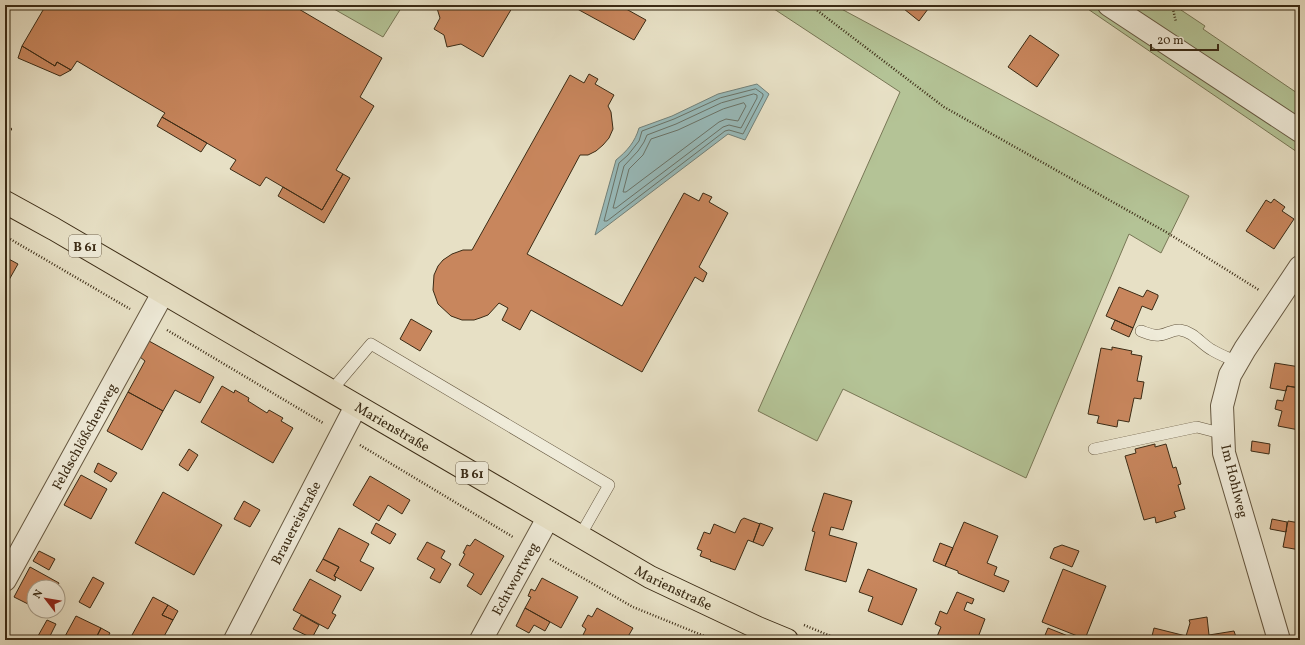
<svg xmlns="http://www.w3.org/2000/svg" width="1305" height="645" font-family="Vollkorn,serif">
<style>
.green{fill:#b4c396;stroke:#787756}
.water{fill:#98bbbb;stroke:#738179}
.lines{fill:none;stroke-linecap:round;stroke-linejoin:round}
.shore{stroke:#6a7368;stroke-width:1}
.building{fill:#c8865d;stroke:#3b2b15}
.service-casing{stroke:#665841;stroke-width:12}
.minor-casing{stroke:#665841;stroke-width:24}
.primary-casing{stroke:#3b2b15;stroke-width:24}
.path{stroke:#3b2b15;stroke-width:2.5;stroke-dasharray:1 2;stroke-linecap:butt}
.service{stroke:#efebd9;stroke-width:11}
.minor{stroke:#efebd9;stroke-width:22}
.primary{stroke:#e7e0c5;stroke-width:22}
.labels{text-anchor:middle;stroke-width:3;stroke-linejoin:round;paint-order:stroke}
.shield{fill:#efebd9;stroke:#716550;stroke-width:1}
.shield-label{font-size:13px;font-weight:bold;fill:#3b2b15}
.street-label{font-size:14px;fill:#3b2b15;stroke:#efebd9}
</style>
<rect width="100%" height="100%" fill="#e7e0c5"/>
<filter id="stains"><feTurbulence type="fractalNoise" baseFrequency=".005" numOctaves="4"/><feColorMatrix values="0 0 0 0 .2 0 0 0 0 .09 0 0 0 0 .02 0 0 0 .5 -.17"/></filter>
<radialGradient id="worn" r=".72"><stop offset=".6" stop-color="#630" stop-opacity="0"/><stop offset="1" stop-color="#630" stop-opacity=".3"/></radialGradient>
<path class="green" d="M327,5H403L383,37Z
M768,5H834L1189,196L1161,253L1129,234L1026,478L843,389L817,441L758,411L900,92Z
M1082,5H1184L1181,10L1205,26L1203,29L1300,95V154Z"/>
<path class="water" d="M757,84L769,94L745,140L728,134L595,235L616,160C627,151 635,142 639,128L672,116L718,94Z"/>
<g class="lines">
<path class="shore" d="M756,89L763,94V96L743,134L729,130L725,131L607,221H604L619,163L628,155L639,141L642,131L674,119L720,98Z
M754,94L757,95V98L741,128L729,125L723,127L616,208H613L624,166L638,151L644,142L647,135L676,124L721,103Z
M744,103L746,106L738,121L726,119L719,122L626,192H623L629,169L643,155L651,139L678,130L723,109Z"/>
</g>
<path class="building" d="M46,5H292L382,58L360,97L374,106L336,170L343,174L322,210L266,177L260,186L230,169L236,160L162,117L165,113L77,61L71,70L57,62L55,66L22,46Z
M436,5H508L512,8L483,57L461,44L447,47L444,35L434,29L440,18Z
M570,5H619L646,20L634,40Z
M899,5H926L925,7L928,9L919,21Z
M1030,35L1059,55L1037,87L1008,67Z
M22,46L55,66L57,62L71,70L60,76L18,58Z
M589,74L598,79L595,84L614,95L608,106L611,112L613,129L609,138L603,145L596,151L588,155H580L527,254L622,306L684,193L699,201L703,193L712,197L709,202L728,213L699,267L707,273L703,282L695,277L642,372L531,310L520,330L502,320L508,308L499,303L488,315L480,318L474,320H462L451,316L438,304L433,290L434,275L438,266L443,260L452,254L463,250H472L570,75L584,83Z
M162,117L207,143L201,152L157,126Z
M343,174L350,178L324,223L278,196L283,187L322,210Z
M1274,199L1285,207L1282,211L1294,219L1274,249L1246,231L1266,200L1271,203Z
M5,257L18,264L5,287Z
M1119,287L1143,297L1147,290L1158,295V297L1152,310L1142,306L1133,328L1106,316Z
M411,319L432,331L420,351L400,339Z
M1115,320L1133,328L1129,337L1111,329Z
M149,341L214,377L200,403L175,390L163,411L128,392L145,361L140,357Z
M1112,347L1132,351L1131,354L1142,356L1137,381L1144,382L1141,399L1134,398L1129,422L1118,420L1117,427L1097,423L1099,416L1088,414L1101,348L1112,350Z
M1275,363L1300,367V388L1287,386L1286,391L1270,388Z
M222,386L234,393L235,390L249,398L248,401L267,413L269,410L283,418L281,421L293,428L273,463L201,422Z
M1287,386L1300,388V424L1299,430L1278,426L1282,411L1275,409L1277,400L1283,401Z
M128,392L163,411L142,450L107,431Z
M1252,441L1270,444L1269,454L1251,451Z
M1155,444V447L1166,444L1173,468L1176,467L1181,484L1178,485L1185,509L1174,512L1176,517L1156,523L1155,517L1144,520L1125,456L1136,453L1135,449Z
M189,449L198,455L188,471L179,465Z
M98,463L117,473L111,482L94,472Z
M81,475L107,489L91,519L64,505Z
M370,476L410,500L402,514L388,505L379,521L353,505Z
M163,492L222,525L194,575L135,543Z
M824,493L852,501L843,530L831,527L829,535L857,543L846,582L805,570L815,532L812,531Z
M244,501L260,510L250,527L234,519Z
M744,518L760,524L753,542L748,540L735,570L710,561L711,560L700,556L702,551L697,549L704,532L710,534L714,524L735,533L741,520Z
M1272,519L1287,522L1286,532L1270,529Z
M1288,521L1300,523V550L1283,547Z
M964,522L998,536L987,563L997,567L994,575L1009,581L1004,592L958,573V571L945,566Z
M376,523L396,534L390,544L371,533Z
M760,523L773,528L763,546L753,542Z
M339,528L369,544L360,561L374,568L361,591L334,576L339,567L323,559Z
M475,539L504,556L481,595L467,586L474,574L459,565L465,554L463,553L467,545L470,546Z
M427,542L445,551L441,558L451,564L440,583L430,578L435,569L417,559Z
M940,543L953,548L945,566L933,561Z
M1062,545L1079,551L1072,567L1050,558L1054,548Z
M39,551L55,559L49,570L33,561Z
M323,559L339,567L334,576L336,577L335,581L316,571Z
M30,567L59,583L57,587H34V607L14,597Z
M868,569L917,589L902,625L868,611L873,597L859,592Z
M1063,569L1106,586L1085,639L1042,622Z
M93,577L104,583L90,608L79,602Z
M542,578L578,597L561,628L525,608L531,597L528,596L531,589L535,591Z
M310,579L341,596L332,613L336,615L328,629L293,610Z
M957,592L974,599L972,604L967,602L964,610L985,619L977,640H939L936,639L941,627L935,624L940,611L947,614Z
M153,597L168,605L162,615L173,620L162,640H141L132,635Z
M168,605L178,611L173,620L162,615Z
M525,608L550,622L545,631L534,625L529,633L516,626Z
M597,608L633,628L626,640H583L581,639L586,629L582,626L588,615L592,617Z
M301,615L319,625L312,638L293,629Z
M76,616L101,628L95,640H63Z
M1207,617L1209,635L1234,631L1237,640H1151L1154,628L1186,636L1190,623L1189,620Z
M47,620L56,624L48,640H45L38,636Z
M101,628L110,633L106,640H95Z
M1048,628L1078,640H1043Z"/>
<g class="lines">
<defs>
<path id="service" d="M1141,331C1147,333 1153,336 1159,335C1167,335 1172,329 1180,330C1194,332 1201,344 1212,350C1220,355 1229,358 1237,362
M331,391L371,344L609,485L580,536
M1094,449L1197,427L1224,434"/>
<g id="minor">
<path d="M1109,5L1300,131"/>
<path id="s1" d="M5,580L163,293"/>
<path id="s2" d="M235,640L356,406"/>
<path id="s3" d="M481,640L548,518"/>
<path d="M1279,640L1224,453L1222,406L1230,375L1245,349L1300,267"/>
</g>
<g id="primary">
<path id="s4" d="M5,202L54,229L650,577L758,628L787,640"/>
</g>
</defs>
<use href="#service" class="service-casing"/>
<use href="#minor" class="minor-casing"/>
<use href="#primary" class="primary-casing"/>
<path class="path" d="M810,5L944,107L1166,232L1259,290
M1172,5L1176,22
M5,130L12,129
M5,236L130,309
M167,330L323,423
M360,445L513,537
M550,559L633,607L714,640
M804,625L840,640"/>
<use href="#service" class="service"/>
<use href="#minor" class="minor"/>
<use href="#primary" class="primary"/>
</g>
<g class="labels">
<g class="shield">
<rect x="69" y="235" width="32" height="22" rx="3"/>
<rect x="456" y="462" width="32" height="22" rx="3"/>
</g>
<g class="shield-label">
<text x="85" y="251">B 61</text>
<text x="472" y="478">B 61</text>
</g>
<g class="street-label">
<text dy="5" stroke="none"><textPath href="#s4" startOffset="448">Marienstraße</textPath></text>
<text dy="5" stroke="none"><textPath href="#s1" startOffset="164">Feldschlößchenweg</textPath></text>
<text transform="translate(1235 481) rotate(76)" y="5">Im Hohlweg</text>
<text dy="5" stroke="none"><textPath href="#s2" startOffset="132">Brauereistraße</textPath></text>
<text dy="5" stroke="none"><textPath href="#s3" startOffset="70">Echtwortweg</textPath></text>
<text dy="5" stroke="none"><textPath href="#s4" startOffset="772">Marienstraße</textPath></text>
</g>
</g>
<rect width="1305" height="645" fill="none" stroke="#e7e0c5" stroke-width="20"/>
<rect x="6" y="6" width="1293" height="633" fill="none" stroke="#3b2b15" stroke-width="2"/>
<rect x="10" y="10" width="1285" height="625" fill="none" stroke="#3b2b15"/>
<g transform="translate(46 599) rotate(301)"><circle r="19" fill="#efebd9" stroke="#a79e8b"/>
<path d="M0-3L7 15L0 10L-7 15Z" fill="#8f2418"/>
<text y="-6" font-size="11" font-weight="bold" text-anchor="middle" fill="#3b2b15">N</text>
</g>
<path d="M1151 44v6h67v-6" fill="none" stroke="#3b2b15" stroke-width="2"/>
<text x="1157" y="44" font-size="12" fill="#3b2b15" stroke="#efebd9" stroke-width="3" paint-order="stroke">20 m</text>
<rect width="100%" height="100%" filter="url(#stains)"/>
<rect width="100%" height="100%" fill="url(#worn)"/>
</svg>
